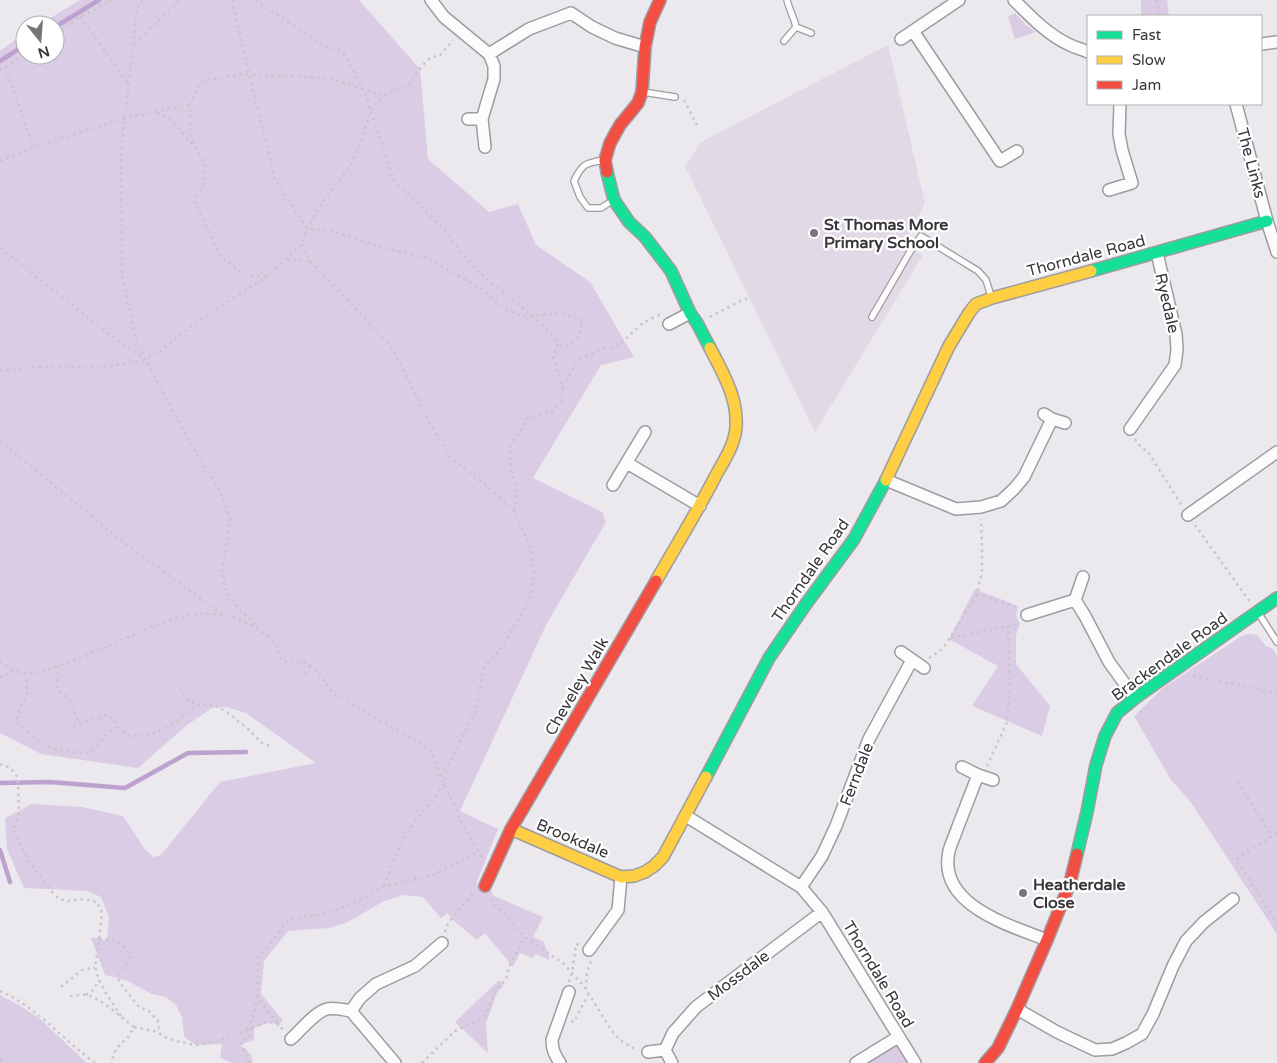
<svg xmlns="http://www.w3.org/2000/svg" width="1277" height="1063" font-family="'Varela Round',sans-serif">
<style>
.built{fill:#e1d9e6}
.green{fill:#dbcce6}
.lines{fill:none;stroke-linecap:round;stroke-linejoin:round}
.stream{stroke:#bda1cf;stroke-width:4.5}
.lane-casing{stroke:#9f9ca1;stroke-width:8}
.street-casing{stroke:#9f9ca1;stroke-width:14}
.fast-casing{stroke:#9f9ca1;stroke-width:14}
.slow-casing{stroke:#9f9ca1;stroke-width:14}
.jam-casing{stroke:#9f9ca1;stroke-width:14}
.path{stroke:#c9c6ca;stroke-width:2.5;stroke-dasharray:2.5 4;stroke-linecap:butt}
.lane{stroke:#fcfcfc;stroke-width:5.5}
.street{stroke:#fcfcfc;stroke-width:11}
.fast{stroke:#16e098;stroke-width:11}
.slow{stroke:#ffcf43;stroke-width:11}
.jam{stroke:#f24e42;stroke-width:11}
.poi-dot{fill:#77747a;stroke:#fff;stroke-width:2}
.labels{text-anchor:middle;stroke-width:4.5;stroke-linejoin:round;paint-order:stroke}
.street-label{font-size:16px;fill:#39363b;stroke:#fff}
.poi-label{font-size:16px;font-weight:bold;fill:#39363b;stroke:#fff;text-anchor:start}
</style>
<rect width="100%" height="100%" fill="#ebe8ee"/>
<path class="built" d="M888,45L925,203L903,246L923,255L815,432L685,166L701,142Z"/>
<path class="green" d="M80,0H359L420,69L428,159L489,212L518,204L536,245L590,282L634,357L601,365L533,478L602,512L606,522L546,625L460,811L498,829L476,884L493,892L492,895L543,917L533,937L544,942L550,960L536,954L533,958L520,953L513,967L485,933L477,940L454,921L447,913L441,918L423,897L403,895L384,901L348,922L329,928L288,931L264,961L261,994L283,1020L278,1027L274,1023H268L254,1028V1040L240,1045C246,1050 254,1054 252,1063H232L220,1058L222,1044L196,1045L184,1037L182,1017L176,1005L166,997L152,994L126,980L105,975L91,938H99L107,941L109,917L101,897L87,891L24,888L7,849L5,818L32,804L82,807L123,816L144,848L153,857L161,855L220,782L316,763L246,713L227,707L212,708L187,725L138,768L41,754L0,733V51L25,33V55H55V25H39Z
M1141,0H1167L1169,16H1141Z
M1015,13L1026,25L1036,32L1015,39L1008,17Z
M975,589L1018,606L1016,615L1020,624L1016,635V664L1050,706L1042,736L972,706L998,666L949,639Z
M1247,634H1253L1258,636L1266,646L1273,649L1277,656V934L1190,801L1171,780L1134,716L1163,688L1240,637Z
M499,980L503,986L497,993L486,1023L488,1053L455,1022Z
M0,995L22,1007L40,1019L87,1063H0Z
M898,1037L915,1063H856Z"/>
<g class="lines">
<path class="stream" d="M55,27L99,0
M0,61L25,45
M0,783L50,782L125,788L188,753L246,752
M0,850L10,882"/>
<defs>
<path id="lane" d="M787,0C789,9 794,17 796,27L811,33
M784,41L796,27
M643,92L675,97
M604,160C585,163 582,164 574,181L580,197L588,208H601L612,201
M872,317L911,250L921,236L978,271L986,280L991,296
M1259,614L1277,642"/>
<path id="street" d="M431,0L444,17L489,54L494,66V79L482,119L485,147
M1014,0C1031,17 1048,35 1070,45C1076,48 1082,49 1088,52
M913,31L1000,161L1017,151
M901,39L959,0
M1261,44L1277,42
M489,54L529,29L571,13L592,27L615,38L645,47
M1236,104L1267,221L1277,252
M468,119H482
M1109,190L1132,183L1122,150L1119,134L1120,104
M669,324L690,313
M1044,414L1052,419L1065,423
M1130,429L1175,365L1177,350L1176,334L1157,253
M627,463L700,506
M886,480L956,509L981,507L1001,501L1014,489L1024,477L1052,419
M613,485L645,432
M1188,515L1277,452
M1075,600L1085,616L1109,662L1135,698
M1027,615L1075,600L1083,577
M901,652L924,668
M962,767L978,775L993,780
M978,775C971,793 964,811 957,829C955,836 951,843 949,851C937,905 1009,925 1047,940
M686,816L801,887L822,912L915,1063
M801,887L822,856L836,826L869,739L912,660
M589,950L618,910L621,877
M1017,1009L1057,1032L1095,1050L1112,1049L1126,1043L1142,1034L1153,1014L1173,966L1186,941L1204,922L1233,899
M351,1011L395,1063
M291,1039C300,1031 315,1012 327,1009C335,1007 344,1010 351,1011L360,998L376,984L415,966L442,943
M665,1050L673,1033L696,1007L822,912
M648,1052L665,1050L672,1063
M560,1063C555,1055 552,1050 552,1040L569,992
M856,1063L898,1037"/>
<path id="fast" d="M607,172L614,200L629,222L645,237L671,271L690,313L697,323L710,348
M1091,271L1267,221
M706,777L769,658L806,604L854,539L886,480
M1077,854L1087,812L1096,765L1105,736L1117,713L1135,698L1277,598"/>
<path id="slow" d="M886,480L949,346L969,313L976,304L992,298L1091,271
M656,581C676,546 697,512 715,477C723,462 735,445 736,427C738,398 723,373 710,348
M511,829L621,877L634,876L645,872L654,866L663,857L706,777"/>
<path id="jam" d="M607,172L605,160L610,143L620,125L638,103L642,92L645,47L650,22L660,0
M485,886L511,829L656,581
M985,1063L998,1048L1017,1009L1047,940L1070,883L1077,854"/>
</defs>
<use href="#lane" class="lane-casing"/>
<use href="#street" class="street-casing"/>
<use href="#fast" class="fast-casing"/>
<use href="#slow" class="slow-casing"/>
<use href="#jam" class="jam-casing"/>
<path class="path" d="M143,0L137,8L121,152L122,275L137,344L169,404L198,456L220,491L230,518L226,549L222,569L225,589L238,609L252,621L256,627
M232,0L252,87L275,179L307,229L329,230L379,247L427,258L480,288L505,309L521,316H533L559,313L582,320L580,336L566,346L558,344
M255,0L321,44L343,52L364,90L394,181L442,227L476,270L542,324L558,344L553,357L563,387L562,400L553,411L528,418L520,432L509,448L512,473L517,491L514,511
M1156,0L1160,16
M80,17L128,83
M55,34L80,17L112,0
M135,43L180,0
M5,67C16,93 23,121 34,147
M0,70L25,54
M684,100L698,127
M157,113L172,120L193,145
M0,161L34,147L125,118L190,105
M302,244L310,262L342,294L392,348L432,427L450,457L499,496L514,511L530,546L534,575L530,600L502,647L484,667L475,712L449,764L441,777
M0,248L109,334L143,358
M287,259L299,260L310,262
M266,276L245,275L221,257L195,203L197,196L205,180V165L195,147L190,131V105L200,82L240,74L329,78L374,93L386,94
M710,317L742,300L750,298
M0,371L39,367H106L145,360L160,351L194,324L268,276L302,244L307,229L320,206L351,164L361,143L370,111L377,102L387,94L410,84L421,67L430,58L440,55L453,40
M563,387L577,361L602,349L618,346L644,322L659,315L661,317
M1135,439L1138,444L1148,452L1182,506
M0,441L128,546L223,615
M1195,525L1250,602
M977,594L1018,608
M951,638L1015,625L1018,622
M929,658L941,650L950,638L977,594L982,572V544L981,519
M0,661C6,667 18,673 27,673C45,673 62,665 78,659C98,650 118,642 138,633C154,626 171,618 188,615C209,612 229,614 248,623C256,627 273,639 277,647C279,652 278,655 282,661L305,662L318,672L334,694L430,749L444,784L463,825L482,858
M58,666L57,689L69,699L80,724
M26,673L27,694L17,717V723L41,743L58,750L84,753L91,752L106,735L118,726
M305,674L310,666
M1193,676L1277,693
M0,677L15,671
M180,687L188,700L200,705
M73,726L107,715C116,721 120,728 127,736L150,735L173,724L189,711L200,705H215L231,715L248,729L262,743L270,746
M0,764L8,767L13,771L18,778L19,813L17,821L13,828L27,859L52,892L59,899L69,901L84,899L97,902L102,913L98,949L95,967L99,980L107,995L123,1019
M987,766L1007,722L1010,683L1008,626
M1237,781L1272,836
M1277,833L1236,859L1277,923
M384,886C391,867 398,849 408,832C420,811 445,793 449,768
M490,899L525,937L564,964L586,989L611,1030L620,1040L638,1051
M445,932L448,923L473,893
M99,939L118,941C132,956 135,957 119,972V982L140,1008L148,1010L158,1021L160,1034
M569,982L572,973L576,944L579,945
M61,987L82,970L95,967
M586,989L587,972L591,961
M0,991C37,1007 63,1040 95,1063
M86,995L93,990L99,980
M70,996C75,996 81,994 86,995C101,998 122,1018 134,1027L128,1037L116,1049L111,1063
M571,1021L574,1022L589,993
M277,1023L257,997L258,958L290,919L324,914L342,908L362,899L384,886L433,875L478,852
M134,1027L154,1031L167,1038L180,1042L196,1045L223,1039L241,1033L265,1022L277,1023L284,1031
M247,1029L254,1014L257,997
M0,1060L7,1063
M249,1063L241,1042L249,1037L251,1028
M422,1063L455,1031L483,1018L489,1008L495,991L506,979L510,965L525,937"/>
<use href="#lane" class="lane"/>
<use href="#street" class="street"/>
<use href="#fast" class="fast"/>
<use href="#slow" class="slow"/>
<use href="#jam" class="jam"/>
</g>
<g class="poi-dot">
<circle cx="814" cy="233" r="5"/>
<circle cx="1023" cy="893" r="5"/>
</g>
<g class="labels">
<g class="street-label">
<text transform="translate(1252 163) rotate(75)" y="6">The Links</text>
<text transform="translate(1086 255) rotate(-15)" y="6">Thorndale Road</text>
<text transform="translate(1168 303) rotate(77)" y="6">Ryedale</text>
<text transform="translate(810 570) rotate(-55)" y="6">Thorndale Road</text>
<text transform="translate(1169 656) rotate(-36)" y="6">Brackendale Road</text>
<text transform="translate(576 686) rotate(-60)" y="6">Cheveley Walk</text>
<text transform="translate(856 774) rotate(-69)" y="6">Ferndale</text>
<text transform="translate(573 838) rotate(23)" y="6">Brookdale</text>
<text transform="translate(879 974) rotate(59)" y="6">Thorndale Road</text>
<text transform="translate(738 975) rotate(-37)" y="6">Mossdale</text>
</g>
<g class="poi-label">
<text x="824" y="230">St Thomas More<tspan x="824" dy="18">Primary School</tspan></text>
<text x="1033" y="890">Heatherdale<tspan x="1033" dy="18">Close</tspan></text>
</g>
</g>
<rect x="1087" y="15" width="175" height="90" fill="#ffffff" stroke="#b0afb1"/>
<rect x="1097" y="31" width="25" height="8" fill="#16e098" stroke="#b0afb1"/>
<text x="1132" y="40" font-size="15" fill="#39363b">Fast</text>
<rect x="1097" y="56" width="25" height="8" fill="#ffcf43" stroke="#b0afb1"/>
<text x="1132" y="65" font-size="15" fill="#39363b">Slow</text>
<rect x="1097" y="81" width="25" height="8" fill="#f24e42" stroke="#b0afb1"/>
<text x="1132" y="90" font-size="15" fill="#39363b">Jam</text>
<g transform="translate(40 40) rotate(163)"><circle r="24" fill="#ffffff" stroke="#b0afb1"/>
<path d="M0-4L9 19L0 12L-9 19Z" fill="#77747a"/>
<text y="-8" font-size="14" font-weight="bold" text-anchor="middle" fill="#39363b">N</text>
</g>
</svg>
